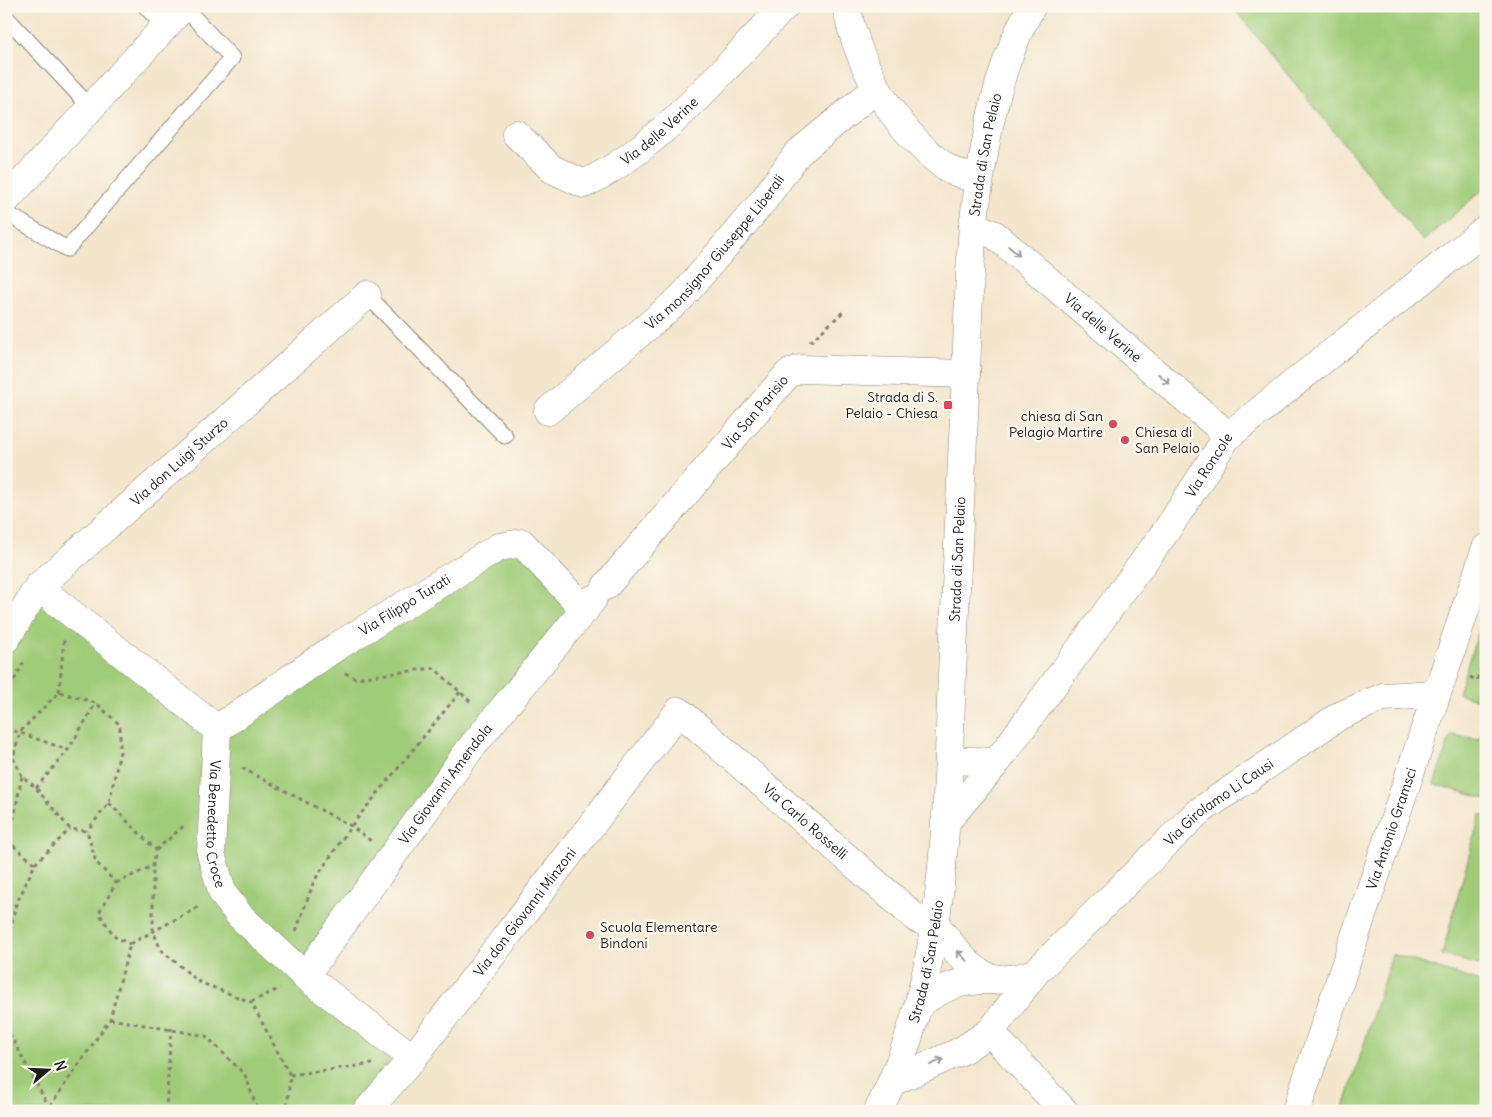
<svg xmlns="http://www.w3.org/2000/svg" width="1492" height="1117" font-family="Delius,sans-serif">
<style>
.green{fill:#a0cc79;stroke:#5e744a}
.lines{fill:none;stroke-linecap:round;stroke-linejoin:round}
.lane-casing{stroke:#888174;stroke-width:17}
.street-casing{stroke:#888174;stroke-width:29}
.secondary-casing{stroke:#888174;stroke-width:29}
.path{stroke:#888174;stroke-width:3;stroke-dasharray:4 4;stroke-linecap:butt}
.lane{stroke:#fff;stroke-width:15}
.street{stroke:#fff;stroke-width:28}
.secondary{stroke:#fff;stroke-width:28}
.oneway{stroke:#999}
.poi-dot{fill:#d1495b;stroke:#fbf7ec;stroke-width:2}
.labels{text-anchor:middle;stroke-width:5;stroke-linejoin:round;paint-order:stroke}
.street-label{font-size:14px;fill:#1c1c1c;stroke:#fbf7ec}
.poi-label{font-size:14px;fill:#1c1c1c;stroke:#fbf7ec;text-anchor:end}
</style>
<rect width="100%" height="100%" fill="#fbf7ec"/>
<filter id="ink" filterUnits="userSpaceOnUse"><feTurbulence type="fractalNoise" baseFrequency=".02" numOctaves="2"/><feDisplacementMap in="SourceGraphic" scale="10" xChannelSelector="R" yChannelSelector="G"/><feConvolveMatrix kernelMatrix="1 2 1 2 8 2 1 2 1" color-interpolation-filters="sRGB"/></filter>
<filter id="wash" filterUnits="userSpaceOnUse"><feTurbulence type="fractalNoise" baseFrequency=".0096" numOctaves="4" result="noise"/><feDisplacementMap in="SourceGraphic" scale="20" xChannelSelector="R" yChannelSelector="G"/><feGaussianBlur stdDeviation="1.12" result="paint"/><feColorMatrix in="noise" values="0 0 0 0 0 0 0 0 0 0 0 0 0 0 0 0 0 1.4 0 .05"/><feComposite in="paint" operator="in"/></filter>
<g filter="url(#wash)">
<rect width="100%" height="100%" fill="#f4e6cd"/>
<path class="green" d="M1232,6H1486V187L1423,241Z
M522,543L585,610L308,972L413,1058L367,1111H6V647L38,587L217,729Z
M1486,609V703L1458,693Z
M1486,721V799L1434,784L1451,735L1479,739Z
M1480,815L1486,816V967L1442,955Z
M1392,954L1486,984V1111H1343Z"/>
</g>
<g filter="url(#ink)">
<g class="lines">
<defs>
<path id="lane" d="M145,6L165,27
M6,17L91,108
M6,213L67,249L232,58L184,7
M367,295L505,436"/>
<g id="street">
<path d="M846,6C857,58 881,105 918,143C927,152 936,161 947,168C957,173 969,177 979,181"/>
<path id="s1" d="M516,134L552,169L584,184C664,145 723,68 785,6"/>
<path d="M6,200L184,6"/>
<path id="s2" d="M973,226L995,235L1215,424L1227,437"/>
<path id="s3" d="M548,411L682,297L763,201L797,154L876,89"/>
<path id="s4" d="M606,586L788,374L800,369L966,374"/>
<path id="s5" d="M38,587L217,729L211,854L223,894L240,916L305,976L413,1058"/>
<path id="s6" d="M6,639L38,587L367,295"/>
<path id="s7" d="M217,729L336,647L499,547L522,543L585,610"/>
<path d="M949,760L997,762"/>
<path id="s8" d="M945,823L997,762L1169,527L1227,437L1486,229"/>
<path id="s9" d="M305,976L470,749L593,599"/>
<path d="M919,1004C946,985 963,979 996,980"/>
<path d="M990,1032L1064,1111"/>
<path id="s10" d="M892,1082L961,1051L990,1032L1036,972L1197,813L1339,716L1383,697L1436,694"/>
<path id="s11" d="M367,1111L413,1058L679,711L917,919C923,921 931,923 935,926C942,931 948,941 953,947C979,979 997,987 1036,972"/>
<path id="s12" d="M1296,1111L1486,548"/>
</g>
<g id="secondary">
<path id="s13" d="M878,1111C947,977 946,822 952,675C957,575 961,474 966,374C968,325 969,275 973,226C983,152 994,71 1032,6"/>
</g>
</defs>
<use href="#lane" class="lane-casing"/>
<use href="#street" class="street-casing"/>
<use href="#secondary" class="secondary-casing"/>
<path class="path" d="M810,342L843,312
M345,673L355,678L434,668L473,704
M1470,677L1477,680L1486,654
M59,692L64,640
M6,694L25,660
M6,728L68,750
M242,768L351,826L371,841
M22,776L13,758L20,732L59,692L96,703L120,725V752L109,803L87,831
M36,788L68,750L96,703
M109,803L156,850L153,866V931L161,950L199,982L251,1002L290,1075L287,1111
M156,850L186,824
M35,864L70,829
M116,883L153,866
M6,908L16,905
M296,931L314,881L351,826L460,692
M6,946L16,905L35,864L9,842L22,776L36,788L70,829L87,831L96,862L116,883L99,913L115,937L130,944
M251,1002L280,988
M110,1019L206,1036L245,1075L258,1111
M6,1027L51,1111
M290,1075L372,1064
M50,1106L110,1019L130,944L200,906
M166,1111L171,1028"/>
<use href="#lane" class="lane"/>
<use href="#street" class="street"/>
<use href="#secondary" class="secondary"/>
</g>
<defs><path id="oneway-shaft" d="M-6 0H5M1.5-3L5.5 0L1.5 3" fill="none" stroke-width="1.6" stroke-linecap="round" stroke-linejoin="round" transform="scale(1.25)"/></defs>
<g class="oneway">
<use href="#oneway-shaft" transform="translate(1014 251) rotate(40)"/>
<use href="#oneway-shaft" transform="translate(1164 379) rotate(41)"/>
<use href="#oneway-shaft" transform="translate(962 956) rotate(-135)"/>
<use href="#oneway-shaft" transform="translate(937 1062) rotate(-24)"/>
</g>
</g>
<g class="poi-dot">
<rect x="943" y="400" width="10" height="10" rx="2.5"/>
<circle cx="1113" cy="424" r="5"/>
<circle cx="1125" cy="440" r="5"/>
<circle cx="590" cy="935" r="5"/>
</g>
<g class="labels">
<g class="street-label">
<text dy="5" stroke="none"><textPath href="#s1" startOffset="178">Via delle Verine</textPath></text>
<text dy="5" stroke="none"><textPath href="#s13" startOffset="968">Strada di San Pelaio</textPath></text>
<text dy="5" stroke="none"><textPath href="#s3" startOffset="231">Via monsignor Giuseppe Liberali</textPath></text>
<text dy="5" stroke="none"><textPath href="#s2" startOffset="166">Via delle Verine</textPath></text>
<text dy="5" stroke="none"><textPath href="#s4" startOffset="229">Via San Parisio</textPath></text>
<text dy="5" stroke="none"><textPath href="#s6" startOffset="250">Via don Luigi Sturzo</textPath></text>
<text dy="5" stroke="none"><textPath href="#s8" startOffset="445">Via Roncole</textPath></text>
<text dy="5" stroke="none"><textPath href="#s13" startOffset="562">Strada di San Pelaio</textPath></text>
<text dy="5" stroke="none"><textPath href="#s7" startOffset="225">Via Filippo Turati</textPath></text>
<text dy="5" stroke="none"><textPath href="#s9" startOffset="238">Via Giovanni Amendola</textPath></text>
<text dy="5" stroke="none"><textPath href="#s10" startOffset="436">Via Girolamo Li Causi</textPath></text>
<text dy="5" stroke="none"><textPath href="#s11" startOffset="675">Via Carlo Rosselli</textPath></text>
<text dy="5" stroke="none"><textPath href="#s5" startOffset="324">Via Benedetto Croce</textPath></text>
<text dy="5" stroke="none"><textPath href="#s12" startOffset="298">Via Antonio Gramsci</textPath></text>
<text dy="5" stroke="none"><textPath href="#s11" startOffset="254">Via don Giovanni Minzoni</textPath></text>
<text dy="5" stroke="none"><textPath href="#s13" startOffset="158">Strada di San Pelaio</textPath></text>
</g>
<g class="poi-label">
<text x="938" y="402">Strada di S.<tspan x="938" dy="16">Pelaio - Chiesa</tspan></text>
<text x="1103" y="421">chiesa di San<tspan x="1103" dy="16">Pelagio Martire</tspan></text>
<text x="1135" y="437" text-anchor="start">Chiesa di<tspan x="1135" dy="16">San Pelaio</tspan></text>
<text x="600" y="932" text-anchor="start">Scuola Elementare<tspan x="600" dy="16">Bindoni</tspan></text>
</g>
</g>
<rect width="1492" height="1117" fill="none" stroke="#fbf7ec" stroke-width="25"/>
<g transform="translate(48 1070) rotate(71)" stroke="#fbf7ec" stroke-width="4" paint-order="stroke">
<path d="M0-4L9 19L0 12L-9 19Z" fill="#1c1c1c"/>
<text y="-8" font-size="14" font-weight="bold" text-anchor="middle" fill="#1c1c1c">N</text>
</g>
</svg>
